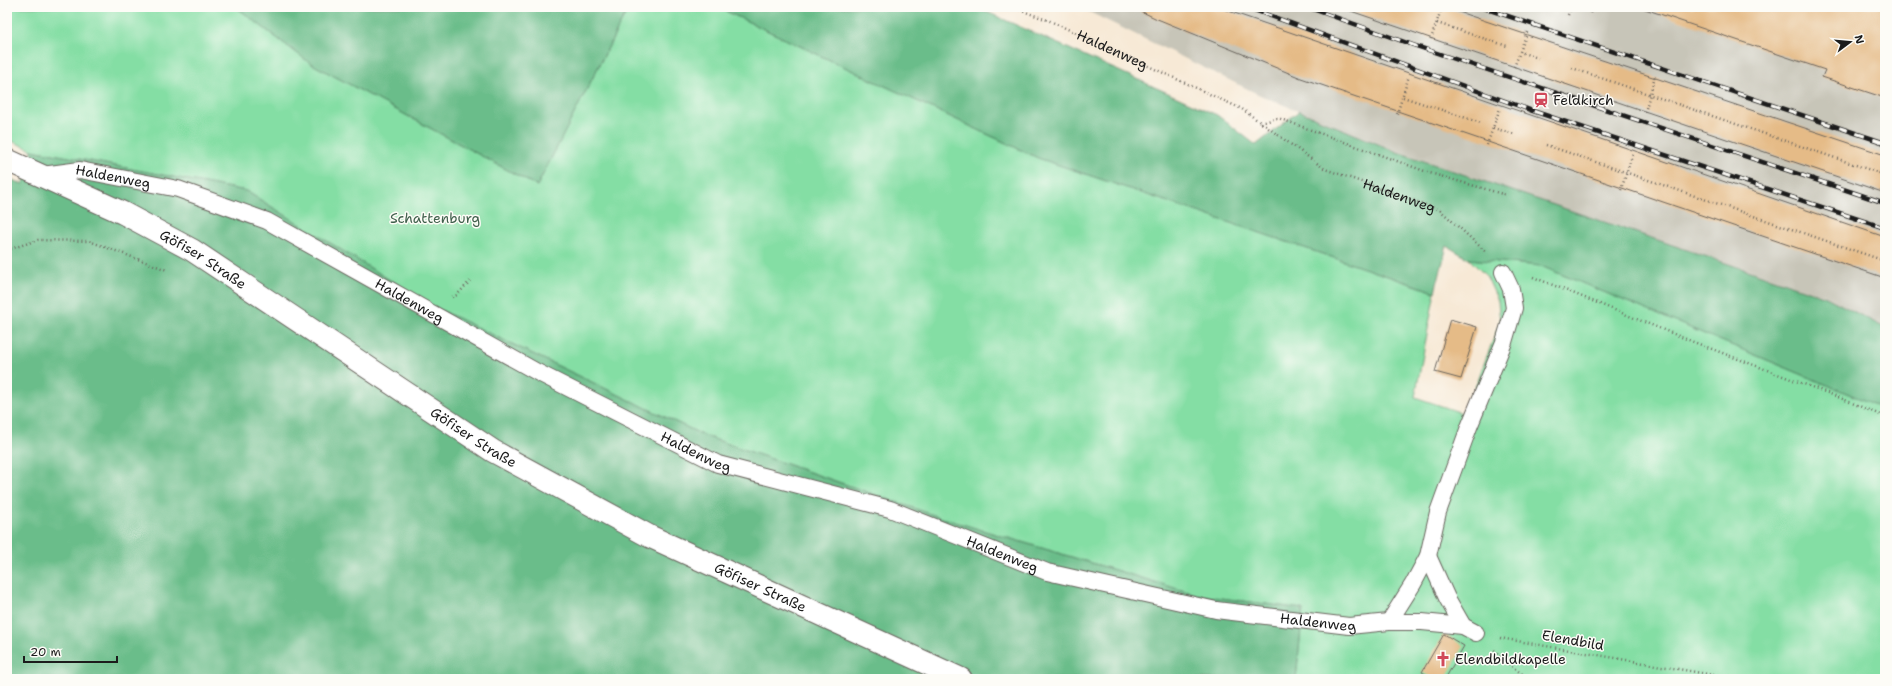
<svg xmlns="http://www.w3.org/2000/svg" width="1892" height="686" font-family="'Shantell Sans',sans-serif">
<style>
.industrial{fill:#c7c5b8}
.green{fill:#84dea4;stroke:#507d60}
.forest{fill:#6bbd8a;stroke:#446c53}
.building{fill:#e5bb87}
.lines{fill:none;stroke-linecap:round;stroke-linejoin:round}
.service-casing{stroke:#69645d;stroke-width:18}
.secondary-casing{stroke:#69645d;stroke-width:24}
.path{stroke:#69645d;stroke-width:2.5;stroke-dasharray:1 3;stroke-linecap:butt}
.service{stroke:#fff;stroke-width:16}
.secondary{stroke:#fff;stroke-width:22}
.rail-casing{stroke:#1c1c1c;stroke-width:4.5}
.rail{stroke:#fdfcf7;stroke-width:3;stroke-dasharray:9;stroke-linecap:butt}
.labels{text-anchor:middle;stroke-width:3;stroke-linejoin:round;paint-order:stroke}
.street-label{font-size:14px;fill:#1c1c1c;stroke:#fdfcf7}
.poi-label{font-size:14px;fill:#1c1c1c;stroke:#fdfcf7;text-anchor:start}
.park-label{font-size:14px;fill:#40604c;stroke:#fdfcf7}
</style>
<rect width="100%" height="100%" fill="#fdfcf7"/>
<filter id="ink" filterUnits="userSpaceOnUse"><feTurbulence type="fractalNoise" baseFrequency=".025" numOctaves="2"/><feDisplacementMap in="SourceGraphic" scale="8" xChannelSelector="R" yChannelSelector="G"/><feConvolveMatrix kernelMatrix="1 2 1 2 8 2 1 2 1" color-interpolation-filters="sRGB"/></filter>
<filter id="wash" filterUnits="userSpaceOnUse"><feTurbulence type="fractalNoise" baseFrequency=".012" numOctaves="4" result="noise"/><feDisplacementMap in="SourceGraphic" scale="16" xChannelSelector="R" yChannelSelector="G"/><feGaussianBlur stdDeviation="0.9" result="paint"/><feColorMatrix in="noise" values="0 0 0 0 0 0 0 0 0 0 0 0 0 0 0 0 0 1.4 0 .05"/><feComposite in="paint" operator="in"/></filter>
<g filter="url(#wash)">
<rect width="100%" height="100%" fill="#f7e9d6"/>
<path class="industrial" d="M1079,7H1638L1689,24L1818,7L1885,21V328L1826,297L1397,152L1260,95Z"/>
<path class="green" d="M7,7H236L310,63L537,186L629,7H717L1038,158L1435,292L1415,397L1465,414L1500,322L1498,301L1487,277L1469,259L1541,266L1885,409V679H1296L1303,609L1198,595L945,519L705,436L432,306L246,191L32,150L7,139Z"/>
<path class="forest" d="M236,7H629L537,186L310,63Z
M717,7H976L1217,115L1256,145L1299,111L1397,152L1826,297L1885,328V409L1541,266L1469,259L1447,246L1435,292L1038,158Z
M32,150L246,191L432,306L705,436L945,519L1198,595L1303,609L1296,679H7V178L23,184Z"/>
<g id="blocks">
<path class="building" d="M1132,7H1217L1885,237V278L1301,78L1155,18Z
M1339,7H1444L1885,155V193Z
M1639,7H1885V98L1822,77L1825,70Z
M1450,319L1477,327L1461,379L1435,372Z
M1444,634L1464,646L1445,679H1434L1422,672Z"/>
</g>
</g>
<g filter="url(#ink)">
<use href="#blocks" fill-opacity="0" stroke="#69645d" stroke-width="1"/>
<g class="lines">
<defs>
<g id="service">
<path id="s2" d="M42,175L80,170L178,189L267,221L537,372L718,464L890,509L1047,572L1216,610L1349,626L1389,622H1422L1463,626L1476,633"/>
<path d="M1428,556L1447,598L1463,626"/>
<path d="M1389,622L1413,584L1428,556L1438,512L1469,427L1504,342L1514,308L1511,289L1503,272"/>
</g>
<g id="secondary">
<path id="s3" d="M7,160L123,213L192,250L493,451L649,536L961,679"/>
</g>
</defs>
<use href="#service" class="service-casing"/>
<use href="#secondary" class="secondary-casing"/>
<g class="path">
<path id="s1" d="M1012,7L1050,21L1242,109L1325,169L1440,210L1487,253"/>
<path d="M1590,13L1592,7"/>
<path d="M1144,14L1146,7"/>
<path d="M1568,15L1571,7"/>
<path d="M1437,23L1507,46"/>
<path d="M1527,32L1520,52L1538,58"/>
<path d="M1431,39L1442,7"/>
<path d="M1514,67L1520,52"/>
<path d="M1572,68L1885,175"/>
<path d="M1403,97L1481,123"/>
<path d="M1645,112L1655,76"/>
<path d="M1397,114L1409,76"/>
<path d="M1261,123L1278,118L1430,173L1506,195"/>
<path d="M1493,128L1514,134"/>
<path d="M1487,145L1500,108"/>
<path d="M1546,145L1885,261"/>
<path d="M1621,190L1633,153"/>
<path d="M7,250L38,240L89,241L167,270"/>
<path d="M1533,277L1691,341L1838,397L1885,417"/>
<path d="M452,297L457,295L470,281"/>
<path d="M1500,638L1736,679"/>
<path d="M1494,650L1510,665L1529,679"/>
</g>
<use href="#service" class="service"/>
<use href="#secondary" class="secondary"/>
<defs>
<path id="rail" d="M1246,7L1530,110L1885,228
M1307,7L1413,45L1885,203
M1481,7L1885,143"/>
</defs>
<use href="#rail" class="rail-casing"/>
<use href="#rail" class="rail"/>
</g>
</g>
<defs>
<symbol id="station-bare" viewBox="-9 -9 18 18"><path d="M-3-6H3Q5-6 5-4V2Q5 4 3 4L4.5 6H3L1.5 4h-3L-3 6H-4.5L-3 4Q-5 4-5 2V-4Q-5-6-3-6ZM-3.5-4v3h7v-3ZM-3.5 1v1.5H-2V1ZM2 1v1.5H3.5V1Z" fill="#d1495b" stroke="#fdfcf7" stroke-width="2.5" paint-order="stroke"/></symbol>
<symbol id="church-bare" viewBox="-9 -9 18 18"><path d="M-1.2-6h2.4v3.5h3.3v2.4h-3.3V6h-2.4V-.1h-3.3v-2.4h3.3Z" fill="#d1495b" stroke="#fdfcf7" stroke-width="2.5" paint-order="stroke"/></symbol>
</defs>
<g fill-rule="evenodd">
<use href="#station-bare" x="1530" y="89" width="22" height="22"/>
<use href="#church-bare" x="1432" y="648" width="22" height="22"/>
</g>
<g class="labels">
<g class="street-label">
<text dy="5" stroke="none"><textPath href="#s1" startOffset="109">Haldenweg</textPath></text>
<text dy="5" stroke="none"><textPath href="#s2" startOffset="72">Haldenweg</textPath></text>
<text dy="5" stroke="none"><textPath href="#s1" startOffset="433">Haldenweg</textPath></text>
<text dy="5" stroke="none"><textPath href="#s3" startOffset="220">Göfiser Straße</textPath></text>
<text dy="5" stroke="none"><textPath href="#s2" startOffset="396">Haldenweg</textPath></text>
<text dy="5" stroke="none"><textPath href="#s3" startOffset="544">Göfiser Straße</textPath></text>
<text dy="5" stroke="none"><textPath href="#s2" startOffset="720">Haldenweg</textPath></text>
<text dy="5" stroke="none"><textPath href="#s2" startOffset="1044">Haldenweg</textPath></text>
<text dy="5" stroke="none"><textPath href="#s3" startOffset="868">Göfiser Straße</textPath></text>
<text dy="5" stroke="none"><textPath href="#s2" startOffset="1368">Haldenweg</textPath></text>
<text transform="translate(1573 640) rotate(10)" y="5">Elendbild</text>
</g>
<g class="poi-label">
<text x="1553" y="105">Feldkirch</text>
<text x="1455" y="664">Elendbildkapelle</text>
</g>
<g class="park-label">
<text x="435" y="223">Schattenburg</text>
</g>
</g>
<rect width="1892" height="686" fill="none" stroke="#fdfcf7" stroke-width="24"/>
<g transform="translate(1850 42) rotate(74)" stroke="#fdfcf7" stroke-width="3" paint-order="stroke">
<path d="M0-3L7 15L0 10L-7 15Z" fill="#1c1c1c"/>
<text y="-6" font-size="11" font-weight="bold" text-anchor="middle" fill="#1c1c1c">N</text>
</g>
<path d="M24 656v6h93v-6" fill="none" stroke="#1c1c1c" stroke-width="2"/>
<text x="30" y="656" font-size="12" fill="#1c1c1c" stroke="#fdfcf7" stroke-width="3" paint-order="stroke">20 m</text>
</svg>
